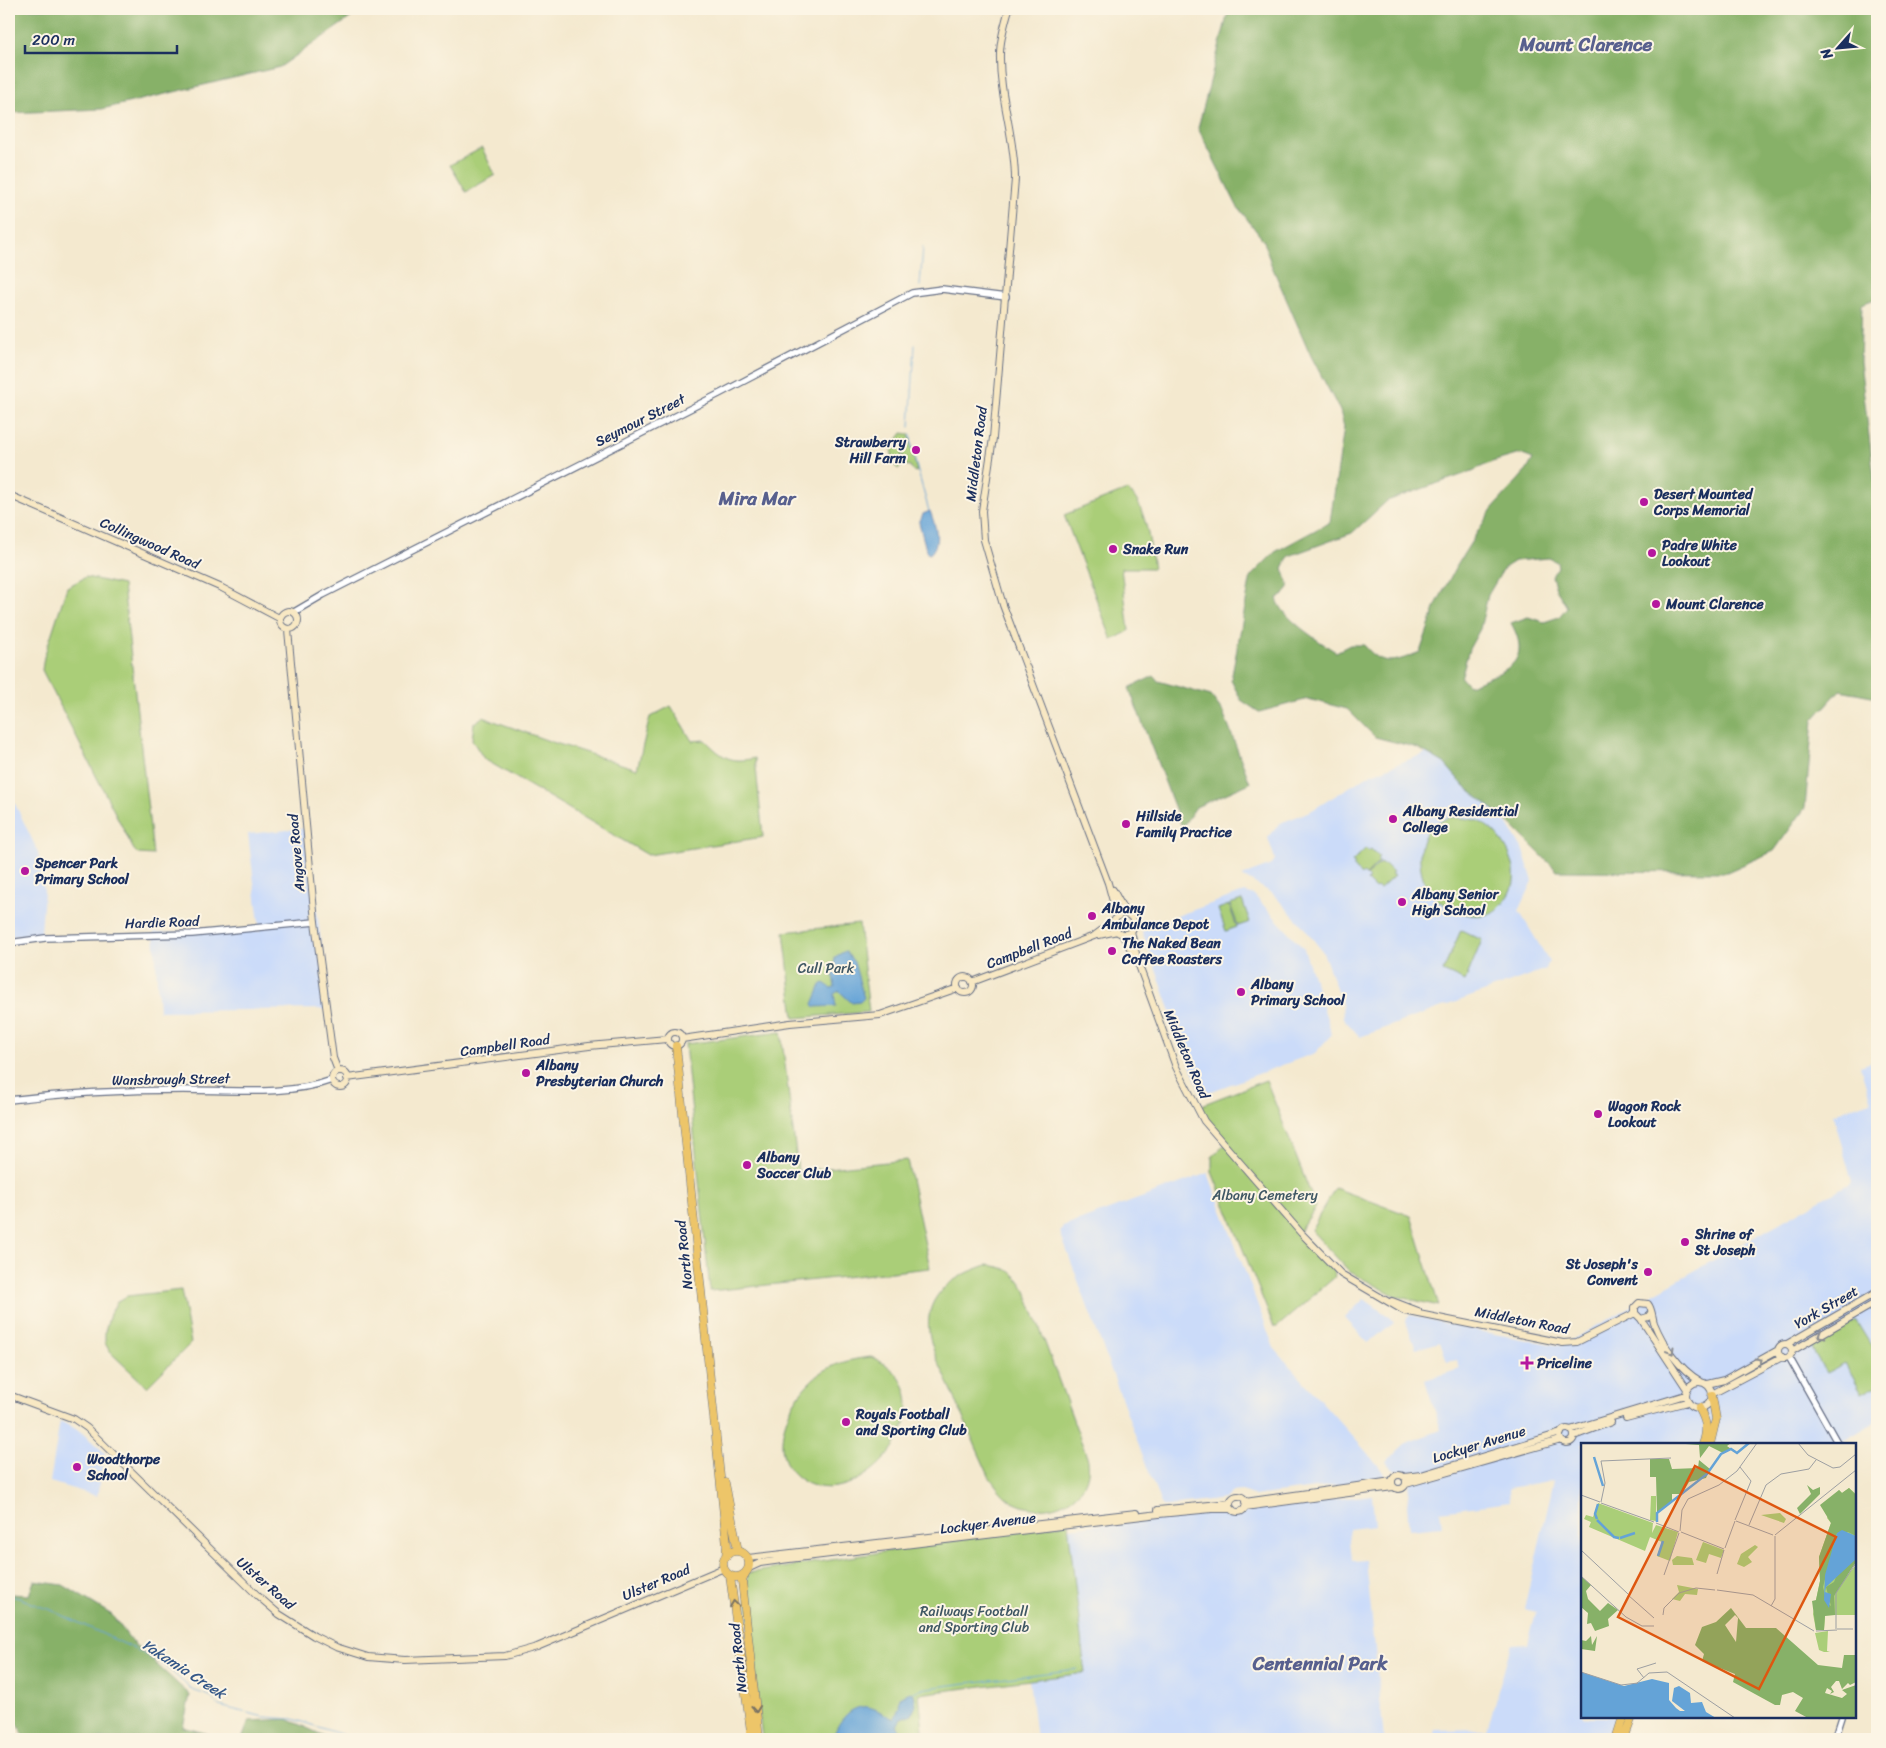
<svg xmlns="http://www.w3.org/2000/svg" width="1886" height="1748" font-family="Sriracha,sans-serif">
<style>
.built{fill:#cbdbf9}
.green{fill:#aace78;stroke:#627e6b}
.forest{fill:#87b168;stroke:#517063;fill-rule:evenodd}
.water{fill:#64a3d7;stroke:#40699a}
.lines{fill:none;stroke-linecap:round;stroke-linejoin:round}
.stream{stroke:#64a3d7;stroke-width:1}
.tertiary-casing{stroke:#677086;stroke-width:8}
.secondary-casing{stroke:#677086;stroke-width:8}
.primary-casing{stroke:#677086;stroke-width:9}
.trunk-casing{stroke:#677086;stroke-width:9}
.tertiary{stroke:#fff;stroke-width:5.5}
.secondary{stroke:#f8e8c3;stroke-width:6}
.primary{stroke:#edc569;stroke-width:8}
.trunk{stroke:#edc569;stroke-width:8}
.oneway{stroke:#8a8c90}
.oneway2{stroke:#797263}
.poi-dot{fill:#b5179e;stroke:#fcf5e5;stroke-width:2}
.labels{text-anchor:middle;stroke-width:4;stroke-linejoin:round;paint-order:stroke}
.street-label{font-size:14px;fill:#1b2f5e;stroke:#fcf5e5}
.poi-label{font-size:14px;font-weight:bold;fill:#1b2f5e;stroke:#fcf5e5;text-anchor:start}
.park-label{font-size:14px;fill:#3f5764;stroke:#fcf5e5}
.water-label{font-size:15px;font-style:italic;fill:#355888;stroke:#fcf5e5}
.district-label{font-size:19px;font-weight:bold;fill:#58608e;stroke:#fcf5e5}
.inset-river{fill:none;stroke:#64a3d7;stroke-width:2.5}
.inset-road{fill:none;stroke:#9d9fa2;stroke-width:1}
.view{fill:#de5710;fill-opacity:0.15;stroke:#de5710;stroke-width:2.5}
.inset-edge{fill:none;stroke:#1b2f5e;stroke-width:2.5}
</style>
<rect width="100%" height="100%" fill="#fcf5e5"/>
<filter id="ink" filterUnits="userSpaceOnUse"><feTurbulence type="fractalNoise" baseFrequency=".02" numOctaves="2"/><feDisplacementMap in="SourceGraphic" scale="10" xChannelSelector="R" yChannelSelector="G"/><feConvolveMatrix kernelMatrix="1 2 1 2 8 2 1 2 1" color-interpolation-filters="sRGB"/></filter>
<filter id="wash" filterUnits="userSpaceOnUse"><feTurbulence type="fractalNoise" baseFrequency=".0096" numOctaves="4" result="noise"/><feDisplacementMap in="SourceGraphic" scale="20" xChannelSelector="R" yChannelSelector="G"/><feGaussianBlur stdDeviation="1.12" result="paint"/><feColorMatrix in="noise" values="0 0 0 0 0 0 0 0 0 0 0 0 0 0 0 0 0 1.4 0 .05"/><feComposite in="paint" operator="in"/></filter>
<g filter="url(#wash)">
<rect width="100%" height="100%" fill="#f4e9cf"/>
<path class="built" d="M1426,753L1444,763L1465,787L1504,818L1522,848L1533,881L1519,911L1549,961L1546,969L1360,1037L1343,1018L1342,1004L1323,952L1301,924L1272,893L1242,876L1272,865L1275,859L1268,838L1280,823L1309,812L1369,775Z
M9,791L38,852L44,891L41,933L9,937Z
M307,828L329,1009L159,1011L154,932L260,931L248,834Z
M1244,892L1254,895L1304,949L1332,1034L1315,1053L1201,1095L1142,931L1157,923Z
M1877,1060V1421L1838,1444H1582V1717H1621L1613,1739H1435L1434,1730L1487,1729L1511,1645L1528,1644L1536,1612L1524,1609L1554,1480L1509,1488L1510,1502L1440,1511L1442,1527L1409,1530L1407,1504L1410,1480L1407,1474L1392,1469L1386,1462L1406,1443L1441,1430L1425,1380L1460,1369L1457,1360L1447,1362L1440,1342L1416,1349L1406,1322L1407,1317L1410,1315L1483,1332L1561,1346L1852,1182L1833,1114L1871,1101L1860,1066Z
M1208,1173L1274,1348L1378,1465L1384,1474L1382,1479L1255,1496L1242,1491L1232,1492L1225,1499L1169,1506H1163L1160,1502L1060,1232L1063,1227L1068,1225Z
M1364,1299L1391,1318L1394,1323L1368,1343L1345,1318Z
M60,1421L81,1432L105,1453L97,1496L50,1482Z
M1372,1495L1375,1526L1349,1529L1352,1561L1366,1560L1384,1739H1036L1029,1679L1069,1528L1224,1510L1235,1515L1242,1514L1247,1510Z"/>
<path class="green" d="M482,148L495,175L466,192L450,165Z
M902,433L909,434L917,472L913,471L910,466L905,465L902,453L901,467L898,469L894,465L891,448Z
M1127,490C1146,502 1150,547 1154,568H1121L1129,631L1112,640L1064,515Z
M86,577L123,585L153,855L138,854L134,850L42,670L44,657L67,587Z
M671,706L692,741L705,740C722,757 730,764 755,758L763,837L648,855L484,759L472,740L474,723L483,717L549,741L637,769L650,717Z
M1449,817C1459,818 1473,818 1482,823C1505,836 1525,872 1508,897C1493,921 1471,919 1449,907C1445,904 1439,902 1436,899C1418,882 1413,843 1432,826C1437,823 1443,820 1449,817Z
M1366,848L1368,851L1371,849L1379,857L1377,859L1379,862L1366,875L1363,873L1361,875L1353,866L1355,864L1352,862Z
M1380,863L1383,865L1385,864L1393,872L1391,874L1394,876L1380,889L1377,887L1375,889L1367,881L1369,879L1366,876Z
M1242,900L1250,922L1238,926L1230,904Z
M1229,905L1237,927L1226,931L1218,909Z
M859,924L869,1012L794,1018L784,932Z
M1461,930L1482,940L1465,981L1443,971Z
M781,1032L798,1171L907,1160L930,1268L710,1291L685,1044Z
M1266,1080L1316,1207L1298,1233L1334,1271L1335,1277L1277,1327H1274L1212,1172V1157L1227,1143L1206,1120L1201,1109L1204,1104Z
M1335,1188L1411,1216L1439,1306L1396,1296L1350,1272L1311,1230Z
M987,1265C1010,1268 1014,1272 1026,1291L1088,1460C1094,1499 1047,1519 1015,1503C1004,1498 996,1486 989,1476C976,1448 964,1419 952,1391C945,1375 935,1358 931,1342C919,1297 951,1277 987,1265Z
M181,1290L191,1343L147,1387L110,1352L105,1343V1332L110,1314L117,1302L127,1296Z
M1856,1321L1877,1355V1386L1862,1394L1845,1363L1826,1373L1811,1347Z
M871,1357C963,1394 861,1522 800,1479C763,1453 790,1396 818,1375C834,1363 852,1359 871,1357Z
M1068,1523L1085,1673L919,1694L924,1739H762L746,1590L748,1573Z"/>
<path class="forest" d="M9,9H363L280,67L102,109L9,113Z
M1229,9H1877V298L1862,304L1860,362L1877,502V697L1840,690L1813,720L1805,808L1774,851L1727,872L1557,871L1504,818L1465,787L1444,763L1418,748L1375,737L1347,709L1308,699L1259,712L1241,700L1231,680L1251,576L1275,552L1330,522L1344,427L1340,411L1311,356L1271,264L1264,241L1237,206L1198,128ZM1520,454L1533,459L1527,470L1492,509L1458,563L1437,603L1420,652C1395,662 1383,668 1364,645H1350L1336,652C1320,642 1280,617 1277,598L1284,595L1289,587L1283,568L1289,556L1352,533L1387,501L1470,472L1492,462ZM1549,558L1557,562L1558,567L1552,576L1556,589L1567,607L1559,617L1544,622L1528,617L1511,623C1535,666 1501,672 1469,685L1461,678L1469,649L1480,629L1488,595L1504,568L1515,561Z
M1154,676L1158,681L1211,696L1223,712L1250,783L1196,807L1182,827L1129,688Z
M34,1581L63,1585L112,1615L133,1643L190,1695L183,1727L226,1739H26L9,1709V1594L29,1595Z
M287,1719L331,1739H242L249,1721Z"/>
<path class="water" d="M930,511C935,525 942,542 930,554L927,553L919,523L923,514Z
M845,951L854,962L864,998L860,1002L852,1003L839,991L834,994L836,1006L815,1007L813,1004L821,985L824,983L831,988L835,987L833,976L835,957Z
M910,1692L914,1694L916,1705L912,1714L901,1718L897,1726L907,1739H833C836,1724 850,1704 868,1707C878,1709 885,1715 894,1719L899,1708L900,1697Z"/>
<g class="lines">
<path class="stream" d="M920,286L923,247
M910,427L915,345
M911,435L912,450L929,511
M9,1596C24,1597 34,1606 49,1609L133,1648L164,1665L192,1690L210,1696L219,1706L264,1717L293,1719L356,1739
M912,1693L920,1689L1077,1669"/>
</g>
</g>
<g filter="url(#ink)">
<g class="lines">
<defs>
<path id="tertiary" d="M294,612L323,595L719,394L912,293L942,289L1006,297
M9,943L45,938L192,934L315,922
M9,1100C67,1093 126,1090 184,1090C230,1090 289,1096 332,1080
M1789,1357L1838,1444
M1835,1739L1842,1717"/>
<path id="secondary" d="M1009,9C1005,23 1000,39 1000,54C999,96 1015,137 1015,179L993,438L982,511L984,540L1003,605L1108,883L1117,916
M9,495L222,588L279,618
M280 620a9 9 0 1 1 18 0a9 9 0 1 1-18 0Z
M288,630L315,922L333,1058L338,1071
M1113,890L1126,914
M1114 924a10 10 0 1 1 20 0a10 10 0 1 1-20 0Z
M1131,931L1138,963L1176,1067L1204,1121L1301,1233L1341,1274L1404,1311L1563,1343L1577,1342L1635,1313
M1122,934L1134,955
M1099,935L1117,931
M957 985a8 8 0 1 1 16 0a8 8 0 1 1-16 0Z
M972,982L1094,936L1114,921
M668 1039a7 7 0 1 1 14 0a7 7 0 1 1-14 0Z
M682,1039L790,1023L880,1015L958,988
M332 1079a8 8 0 1 1 16 0a8 8 0 1 1-16 0Z
M347,1078L589,1046L667,1039
M1392,1301L1418,1311
M1651,1313L1648,1317L1641,1319L1635,1313V1307L1639,1303L1648,1304C1652,1309 1652,1316 1654,1323C1663,1345 1679,1369 1700,1381
M1641,1319L1687,1389
M1778 1351a7 7 0 1 1 14 0a7 7 0 1 1-14 0Z
M1787,1344L1877,1292
M1792,1351L1877,1302
M1686 1395a13 13 0 1 1 26 0a13 13 0 1 1-26 0Z
M1707,1384L1724,1380L1778,1350
M1712,1394L1782,1357
M9,1395L74,1419L87,1428L258,1596L279,1614L314,1636L336,1647L368,1657L405,1660L505,1656L537,1647L724,1568
M1626,1418L1687,1402
M1560 1436a7 7 0 1 1 14 0a7 7 0 1 1-14 0Z
M1570,1430L1685,1395
M1574,1436L1611,1422
M1392 1482a7 7 0 1 1 14 0a7 7 0 1 1-14 0Z
M1404,1477L1421,1475L1561,1433
M1406,1484L1561,1440
M1230 1504a8 8 0 1 1 16 0a8 8 0 1 1-16 0Z
M1245,1502L1392,1481
M1245,1507L1393,1487
M1158,1510L1230,1503
M748,1558L1136,1513
M749,1568L760,1563L789,1559L1159,1514L1212,1509H1232"/>
<path id="primary" d="M676,1046L727,1545L726,1557
M725,1483L738,1551
M723 1564a13 13 0 1 1 26 0a13 13 0 1 1-26 0Z
M745,1574L742,1581L759,1739
M730,1576L752,1739"/>
<path id="trunk" d="M1699,1408C1707,1422 1708,1430 1703,1444
M1710,1444L1716,1419L1712,1396
M1616,1739L1623,1717
M1624,1739L1632,1717"/>
</defs>
<use href="#tertiary" class="tertiary-casing"/>
<use href="#secondary" class="secondary-casing"/>
<use href="#primary" class="primary-casing"/>
<use href="#trunk" class="trunk-casing"/>
<use href="#tertiary" class="tertiary"/>
<use href="#secondary" class="secondary"/>
<use href="#primary" class="primary"/>
<use href="#trunk" class="trunk"/>
</g>
<defs><path id="oneway-chevron" d="M-2-3.5L2.5 0L-2 3.5" fill="none" stroke-width="1.6" stroke-linecap="round" stroke-linejoin="round" transform="scale(1.25)"/></defs>
<g class="oneway">
<use href="#oneway-chevron" transform="translate(1821 1335) rotate(150)"/>
<use href="#oneway-chevron" transform="translate(1671 1351) rotate(59)"/>
<use href="#oneway-chevron" transform="translate(1759 1361) rotate(-31)"/>
</g>
<g class="oneway2">
<use href="#oneway-chevron" transform="translate(734 1604) rotate(-98)"/>
<use href="#oneway-chevron" transform="translate(756 1709) rotate(84)"/>
</g>
</g>
<g class="poi-dot">
<circle cx="916" cy="450" r="5"/>
<circle cx="1644" cy="502" r="5"/>
<circle cx="1113" cy="549" r="5"/>
<circle cx="1652" cy="553" r="5"/>
<circle cx="1656" cy="604" r="5"/>
<circle cx="1393" cy="819" r="5"/>
<circle cx="1126" cy="824" r="5"/>
<circle cx="25" cy="871" r="5"/>
<circle cx="1402" cy="902" r="5"/>
<circle cx="1092" cy="916" r="5"/>
<circle cx="1112" cy="951" r="5"/>
<circle cx="1241" cy="992" r="5"/>
<circle cx="526" cy="1073" r="5"/>
<circle cx="1598" cy="1114" r="5"/>
<circle cx="747" cy="1165" r="5"/>
<circle cx="1685" cy="1242" r="5"/>
<circle cx="1648" cy="1272" r="5"/>
<path d="M1524.5 1355.5h5v5h5v5h-5v5h-5v-5h-5v-5h5z"/>
<circle cx="846" cy="1422" r="5"/>
<circle cx="77" cy="1467" r="5"/>
</g>
<g class="labels">
<g class="street-label">
<text transform="translate(640 420) rotate(-27)" y="5">Seymour Street</text>
<text transform="translate(976 454) rotate(-83)" y="5">Middleton Road</text>
<text transform="translate(150 543) rotate(24)" y="5">Collingwood Road</text>
<text transform="translate(296 853) rotate(-95)" y="5">Angove Road</text>
<text transform="translate(162 922) rotate(-2)" y="5">Hardie Road</text>
<text transform="translate(1029 948) rotate(-21)" y="5">Campbell Road</text>
<text transform="translate(505 1045) rotate(-8)" y="5">Campbell Road</text>
<text transform="translate(1187 1054) rotate(67)" y="5">Middleton Road</text>
<text transform="translate(171 1079) rotate(-1)" y="5">Wansbrough Street</text>
<text transform="translate(684 1255) rotate(-96)" y="5">North Road</text>
<text transform="translate(1826 1307) rotate(-30)" y="5">York Street</text>
<text transform="translate(1522 1320) rotate(11)" y="5">Middleton Road</text>
<text transform="translate(1479 1444) rotate(-17)" y="5">Lockyer Avenue</text>
<text transform="translate(988 1523) rotate(-7)" y="5">Lockyer Avenue</text>
<text transform="translate(656 1582) rotate(-23)" y="5">Ulster Road</text>
<text transform="translate(266 1583) rotate(41)" y="5">Ulster Road</text>
<text transform="translate(738 1658) rotate(-96)" y="5">North Road</text>
</g>
<g class="poi-label">
<text x="906" y="447" text-anchor="end">Strawberry<tspan x="906" dy="16">Hill Farm</tspan></text>
<text x="1654" y="499">Desert Mounted<tspan x="1654" dy="16">Corps Memorial</tspan></text>
<text x="1662" y="550">Padre White<tspan x="1662" dy="16">Lookout</tspan></text>
<text x="1123" y="554">Snake Run</text>
<text x="1666" y="609">Mount Clarence</text>
<text x="1403" y="816">Albany Residential<tspan x="1403" dy="16">College</tspan></text>
<text x="1136" y="821">Hillside<tspan x="1136" dy="16">Family Practice</tspan></text>
<text x="35" y="868">Spencer Park<tspan x="35" dy="16">Primary School</tspan></text>
<text x="1412" y="899">Albany Senior<tspan x="1412" dy="16">High School</tspan></text>
<text x="1102" y="913">Albany<tspan x="1102" dy="16">Ambulance Depot</tspan></text>
<text x="1122" y="948">The Naked Bean<tspan x="1122" dy="16">Coffee Roasters</tspan></text>
<text x="1251" y="989">Albany<tspan x="1251" dy="16">Primary School</tspan></text>
<text x="536" y="1070">Albany<tspan x="536" dy="16">Presbyterian Church</tspan></text>
<text x="1608" y="1111">Wagon Rock<tspan x="1608" dy="16">Lookout</tspan></text>
<text x="757" y="1162">Albany<tspan x="757" dy="16">Soccer Club</tspan></text>
<text x="1695" y="1239">Shrine of<tspan x="1695" dy="16">St Joseph</tspan></text>
<text x="1638" y="1269" text-anchor="end">St Joseph's<tspan x="1638" dy="16">Convent</tspan></text>
<text x="1537" y="1368">Priceline</text>
<text x="856" y="1419">Royals Football<tspan x="856" dy="16">and Sporting Club</tspan></text>
<text x="87" y="1464">Woodthorpe<tspan x="87" dy="16">School</tspan></text>
</g>
<g class="park-label">
<text x="826" y="973">Cull Park</text>
<text x="1265" y="1200">Albany Cemetery</text>
<text x="974" y="1616">Railways Football<tspan x="974" dy="16">and Sporting Club</tspan></text>
</g>
<g class="water-label">
<text transform="translate(184 1669) rotate(33)" y="5">Yakamia Creek</text>
</g>
<g class="district-label">
<text x="1586" y="51">Mount Clarence</text>
<text x="757" y="505">Mira Mar</text>
<text x="1320" y="1670">Centennial Park</text>
</g>
</g>
<g transform="translate(1581 1443)">
<rect width="275" height="275" fill="#f4e9cf"/>
<path d="M268,45L275,51V119L257,143L275,122V167L274,172H244L243,187H235L232,171L239,138L238,114L250,80L246,75L258,47L261,50ZM70,53H75V78L69,77ZM17,60L72,80L71,90L75,82L97,89L89,118L76,113L81,99L69,94L64,108L8,84L10,79L3,76L5,72L12,74ZM199,70L205,76L203,80L180,72ZM122,99L143,107L140,115L128,111L125,120L115,117ZM174,102L177,104L167,114L171,119L163,124L156,121L160,111ZM96,113L111,115L113,122H92L91,117ZM96,142L117,146L116,152L104,151L99,158L91,156L98,149ZM247,188L246,208L249,209H243L238,207L234,190Z" fill="#aace78"/>
<path d="M91,0H150L146,3L150,6L142,10L128,3L119,15L118,2ZM69,16H88L91,26L117,25L118,17L129,26L125,35L108,39L101,51H91V59L76,70L75,34H69ZM226,42L232,47L239,44V51L219,71L216,65L230,51ZM268,45L275,52V93L267,89L256,90L242,144L246,160L250,163L245,144L253,139L257,129L275,116V119L253,153L254,172L244,173L243,187H235L231,158L235,157L239,138L238,114L250,80L239,62L258,47L261,50ZM0,133L10,142L5,148L7,156L19,168L27,160L37,167L27,176L28,183L14,188L10,180L6,181L7,170L0,164ZM150,165L165,185H195L237,222L261,225L263,212H275V239L269,242L267,240L261,246L258,238H255L250,244L253,249L249,251L251,248L246,245L244,250L261,255L266,251L261,247L275,242V275H227L214,268L222,255L212,249L201,252L199,262H194L152,239L154,231L121,218L123,211L114,202L121,184L135,179ZM154,172L157,175L155,199L144,182ZM10,193L11,202L16,193L14,208L0,206V197L5,198Z" fill="#87b168" fill-rule="evenodd"/>
<path d="M261,87L275,93V116L245,144L244,149L250,151L248,165L243,157L244,132L256,90ZM0,229L43,243L71,236L88,240V257L95,265L99,268H104L91,258L93,245L98,243L109,250L110,260L121,259L125,269L135,275H0Z" fill="#64a3d7"/>
<path class="inset-river" d="M13,14L22,43M16,76L14,71L17,61M16,77L33,94L38,95M76,79V70L126,31L140,11L150,6L156,10L168,0M39,95L54,90M77,113L82,98"/>
<path class="inset-road" d="M217,0L227,12L252,25L259,24L275,11M0,52L19,59M20,59L24,40L20,18L90,15M20,60L73,79M154,77L170,38L159,24M155,78L192,92M75,80L98,89M168,82L185,42L200,31L228,26L235,17M99,88L101,67L107,56L138,42L156,28L176,0M100,89L143,106M194,92L275,27M144,105L154,78M0,107L47,151M136,131L143,107M83,132L98,90M0,133L45,174L61,183H73M136,147L172,152L233,188M47,152L73,175M190,163L194,156V93M82,172L83,165L98,150L115,145L134,147M255,186V150L275,120M256,186H272M235,188L256,187M0,229L40,242L57,240M63,235L56,226L75,220M55,241L68,230L86,229L154,275"/>
<path class="view" d="M114,23L255,94L178,246L37,174Z"/>
<rect width="275" height="275" class="inset-edge"/>
</g>
<rect width="1886" height="1748" fill="none" stroke="#fcf5e5" stroke-width="30"/>
<g transform="translate(1838 48) rotate(243)" stroke="#fcf5e5" stroke-width="4" paint-order="stroke">
<path d="M0-4L9 19L0 12L-9 19Z" fill="#1b2f5e"/>
<text y="-8" font-size="14" font-weight="bold" text-anchor="middle" fill="#1b2f5e">N</text>
</g>
<path d="M25 45v8h152v-8" fill="none" stroke="#1b2f5e" stroke-width="2.5"/>
<text x="32" y="45" font-size="15" fill="#1b2f5e" stroke="#fcf5e5" stroke-width="4" paint-order="stroke">200 m</text>
</svg>
